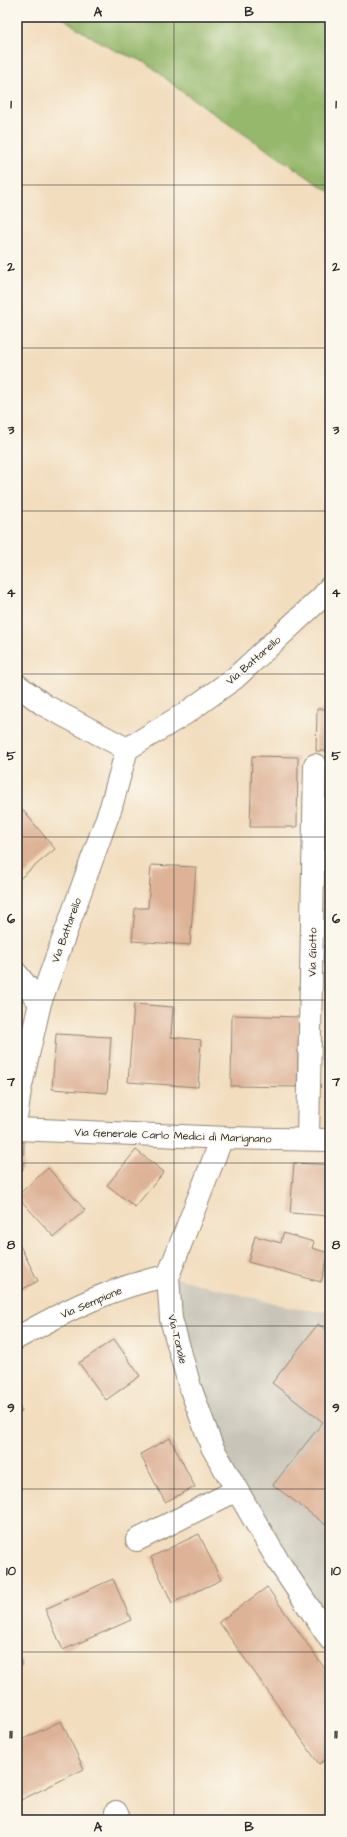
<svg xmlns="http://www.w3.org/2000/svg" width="347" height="1837" font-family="'Architects Daughter',sans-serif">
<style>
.industrial{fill:#c8c4b8}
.forest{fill:#95b86c;stroke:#60724c}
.building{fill:#deb296}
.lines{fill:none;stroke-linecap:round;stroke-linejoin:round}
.minor-casing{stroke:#8e8474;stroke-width:24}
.tertiary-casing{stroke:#8e8474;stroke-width:24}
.minor{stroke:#fff;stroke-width:22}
.tertiary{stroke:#fff;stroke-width:22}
.grid{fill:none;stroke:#2b2b2b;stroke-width:1;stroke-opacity:0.55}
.labels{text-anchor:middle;stroke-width:3;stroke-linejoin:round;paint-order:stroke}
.street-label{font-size:11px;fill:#2b2b2b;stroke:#fbf7ec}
.neatline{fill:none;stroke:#2b2b2b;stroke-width:1.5}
.grid-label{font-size:13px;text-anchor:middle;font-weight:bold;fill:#2b2b2b}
</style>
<rect width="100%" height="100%" fill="#fbf7ec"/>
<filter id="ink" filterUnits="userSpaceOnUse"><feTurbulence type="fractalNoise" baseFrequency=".025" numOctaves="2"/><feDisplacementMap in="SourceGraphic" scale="8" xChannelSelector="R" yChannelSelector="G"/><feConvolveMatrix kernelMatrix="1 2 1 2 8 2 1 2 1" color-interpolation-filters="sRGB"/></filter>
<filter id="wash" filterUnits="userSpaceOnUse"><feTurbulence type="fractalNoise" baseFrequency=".012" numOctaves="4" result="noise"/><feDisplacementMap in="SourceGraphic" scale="16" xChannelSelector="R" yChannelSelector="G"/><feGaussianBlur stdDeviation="0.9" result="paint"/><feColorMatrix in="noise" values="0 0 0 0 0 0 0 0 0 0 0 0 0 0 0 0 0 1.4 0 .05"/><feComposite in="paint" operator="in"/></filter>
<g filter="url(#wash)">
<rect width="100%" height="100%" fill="#f2ddbe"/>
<path class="industrial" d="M168,1276L296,1309L330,1312V1639L212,1447Z"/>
<path class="forest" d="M62,17H330V192L223,120L180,90L147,63L114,50L78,29Z"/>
<g id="blocks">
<path class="building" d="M317,709H330V751H316Z
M252,756L298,757L297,827H250Z
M17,803L55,849L17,881Z
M151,865L196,867L190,945L132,941L135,908H148Z
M134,1004L173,1007L171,1037L201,1040L198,1087L128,1082Z
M232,1015L299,1017L297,1087L231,1086Z
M56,1034L111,1037L107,1093L52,1089Z
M17,1142H24L23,1170H17Z
M136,1150L164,1172L135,1207L107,1185Z
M294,1163L330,1165V1216L290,1213Z
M48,1168L85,1210L54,1237L17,1196Z
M283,1233L314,1242L312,1248L329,1253L321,1282L248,1262L255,1236L281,1243Z
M17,1240L38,1281L17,1292Z
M318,1324L330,1333V1528L273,1485L323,1422L272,1383Z
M114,1339L140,1376L106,1400L79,1363Z
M17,1401L22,1412L17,1414Z
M170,1438L195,1487L165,1502L140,1454Z
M199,1534L221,1580L172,1603L151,1557Z
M113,1579L131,1620L63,1650L45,1609Z
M267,1587L330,1676V1757L319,1764L219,1622Z
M17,1655L23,1665L17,1668Z
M61,1721L84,1769L17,1802V1742Z"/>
</g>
</g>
<g filter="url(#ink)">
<use href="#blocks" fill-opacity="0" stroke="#8e8474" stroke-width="1"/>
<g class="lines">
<defs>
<path id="minor" d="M17,685L44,705L127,749
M17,974L40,1003
M17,1113L20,1090L40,1003L111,807L127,749L186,713L235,678L322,597L330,587
M222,1138L168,1276L171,1319L190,1387L212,1447L278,1561L330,1639
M308,1139L315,765
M17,1338C65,1311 114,1286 168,1276
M137,1540L237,1490
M116,1812L120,1820"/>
<path id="tertiary" d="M17,1129L227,1138L330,1140"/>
</defs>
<use href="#minor" class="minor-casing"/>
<use href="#tertiary" class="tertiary-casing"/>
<use href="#minor" class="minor"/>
<use href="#tertiary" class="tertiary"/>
</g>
</g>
<path class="grid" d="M174,17V1820M17,185H330M17,348H330M17,511H330M17,674H330M17,837H330M17,1000H330M17,1163H330M17,1326H330M17,1489H330M17,1652H330"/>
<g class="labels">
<g class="street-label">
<text transform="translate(253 660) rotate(-41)" y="4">Via Battarello</text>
<text transform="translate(66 930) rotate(-70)" y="4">Via Battarello</text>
<text transform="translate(312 952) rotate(-89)" y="4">Via Giotto</text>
<text transform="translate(173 1135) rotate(2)" y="4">Via Generale Carlo Medici di Marignano</text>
<text transform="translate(91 1302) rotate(-23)" y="4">Via Sempione</text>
<text transform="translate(178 1339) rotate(76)" y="4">Via Tonale</text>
</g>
</g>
<rect width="347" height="1837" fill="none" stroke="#fbf7ec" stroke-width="44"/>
<rect x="22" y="22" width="303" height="1793" class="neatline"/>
<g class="grid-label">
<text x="98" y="16">A</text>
<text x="249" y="16">B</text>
<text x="11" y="108">1</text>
<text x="336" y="108">1</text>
<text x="11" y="271">2</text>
<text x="336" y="271">2</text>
<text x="11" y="434">3</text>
<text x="336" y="434">3</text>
<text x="11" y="597">4</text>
<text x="336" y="597">4</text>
<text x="11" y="760">5</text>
<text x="336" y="760">5</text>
<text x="11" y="923">6</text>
<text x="336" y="923">6</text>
<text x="11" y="1086">7</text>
<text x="336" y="1086">7</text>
<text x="11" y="1249">8</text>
<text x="336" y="1249">8</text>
<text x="11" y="1412">9</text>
<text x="336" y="1412">9</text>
<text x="11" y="1575">10</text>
<text x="336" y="1575">10</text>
<text x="11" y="1738">11</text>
<text x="336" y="1738">11</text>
<text x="98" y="1831">A</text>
<text x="249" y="1831">B</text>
</g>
</svg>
